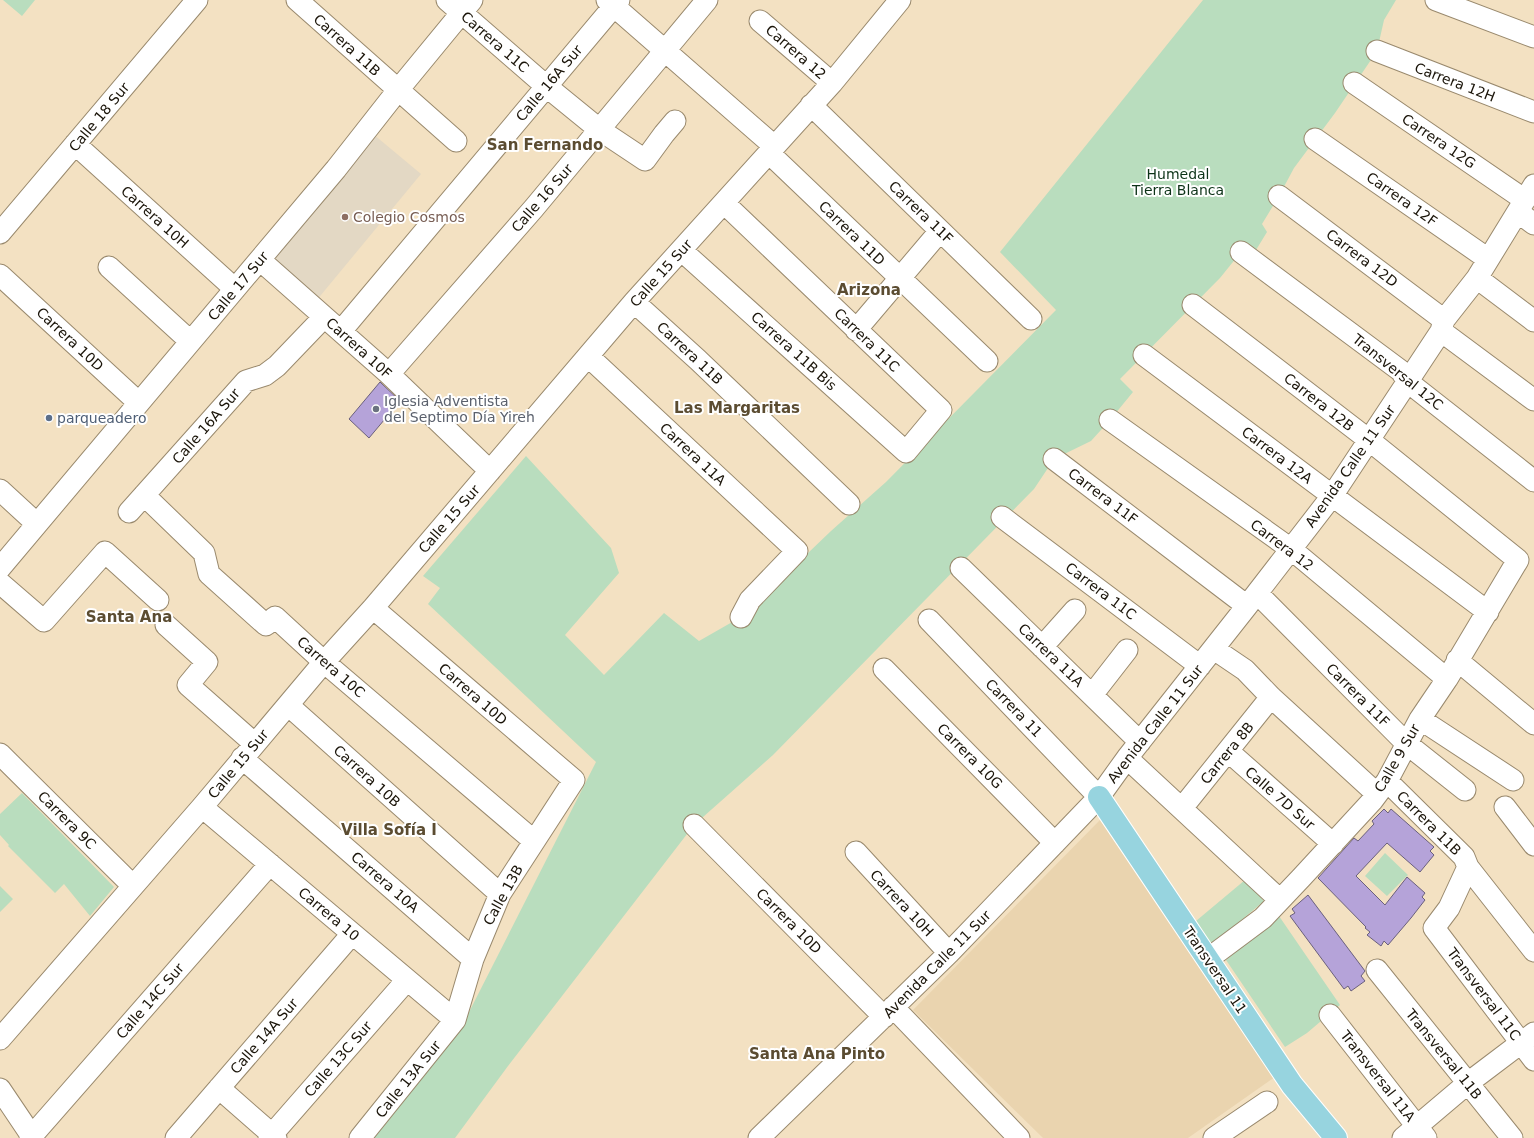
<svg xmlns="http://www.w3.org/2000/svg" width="1534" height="1138" font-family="'DejaVu Sans',sans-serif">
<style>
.built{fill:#ead4af}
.education{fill:#e3d8c4}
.green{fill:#b9ddbe}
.building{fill:#b5a3d9;stroke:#6a607c}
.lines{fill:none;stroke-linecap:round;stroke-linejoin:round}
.minor-casing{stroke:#99896d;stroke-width:23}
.major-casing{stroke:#fff;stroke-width:24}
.minor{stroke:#fff;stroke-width:21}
.major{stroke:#97d4df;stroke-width:22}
.education-dot{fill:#8d6e63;stroke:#fff;stroke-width:1.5}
.worship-dot{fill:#6b7280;stroke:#fff;stroke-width:1.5}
.service-dot{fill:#5c6f8a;stroke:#fff;stroke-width:1.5}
.labels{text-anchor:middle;stroke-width:4;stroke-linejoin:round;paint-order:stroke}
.street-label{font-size:14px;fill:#1a1409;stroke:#fff}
.park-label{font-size:14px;fill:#0d3318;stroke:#fff}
.education-label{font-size:14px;fill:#785e54;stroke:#fff;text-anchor:start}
.worship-label{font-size:14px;fill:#5b616d;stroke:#fff;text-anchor:start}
.service-label{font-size:14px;fill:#4e5e75;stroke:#fff;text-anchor:start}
.neighbourhood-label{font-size:15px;font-weight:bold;fill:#5b4c31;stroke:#fff}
</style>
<rect width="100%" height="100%" fill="#f3e1c2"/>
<path class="built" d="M1100,820L1275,1077L1188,1138H1043L913,1010Z"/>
<path class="education" d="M373,134L421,174L316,301L269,261Z"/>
<path class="green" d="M3,0H35L22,16Z
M1203,0H1396L1384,20L1377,51L1335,113L1294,168L1279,196L1262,224L1267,232L1256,250L1241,252L1220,278L1120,379L1133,392L1110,420L1091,441L1054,459L1034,489L773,755L694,825L508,1066L455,1138H370L447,1047L464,1022L596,762L428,604L440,588L423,576L526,456L611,548L619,573L565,635L604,675L664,613L699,641L741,617L831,531L886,482L1056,310L1000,252Z
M22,793L114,887L90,916L64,884L55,893L8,846L9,845L0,835V814Z
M1385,853L1408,875L1387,896L1365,876Z
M1245,880L1264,901L1212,945L1196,921Z
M0,886L13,899L0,912Z
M1279,916L1340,1005L1307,1033L1285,1047L1226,960Z"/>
<path class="building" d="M380,382L400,401L369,438L349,419Z
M1384,809L1388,813L1391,809L1417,832L1434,847L1430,851L1434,855L1420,872L1387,843L1356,876L1385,905L1407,877L1425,893L1422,897L1425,900L1411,918L1388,945L1384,941L1381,946L1367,935L1370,932L1365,928L1366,927L1318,878L1354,838L1358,841L1374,824L1372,821Z
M1308,895L1365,971L1361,976L1365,981L1351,991L1348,986L1344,989L1290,916L1295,913L1292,909Z"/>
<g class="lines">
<defs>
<path id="minor" d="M297,0L456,141
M447,0L546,86L600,130L645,160L664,134L675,121
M607,0L774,146
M1436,0L1534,37
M760,21L832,83
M1377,51L1534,112
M1354,83L1525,200
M811,105L1031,319
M1315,139L1488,259
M75,144L235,289
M769,153L987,361
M1279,196L1444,320
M1518,212L1534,224
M0,233L197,0
M681,250L906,452L941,410L724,203
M1241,252L1401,371L1408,382L1534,481
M260,260L389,374L490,471
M109,267L190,341
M0,275L139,403
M1477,278L1534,321
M634,302L698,360L849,504
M1193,305L1369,440L1518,560L1447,679L1420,719L1387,781L1372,801L1301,878L1263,918L1208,959
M856,330L940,231
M341,331L619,0
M1441,331L1534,400
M1144,355L1488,612
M589,357L797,551L750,600L741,617
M389,374L534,208L707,0
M1110,420L1291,549L1447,679
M1054,459L1247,606
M0,490L37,524
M144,495L204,553L209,574L266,625L275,617L324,662L534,841
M129,512L246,381L265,375L277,366L324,317
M1002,517L1200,666
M0,568L336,169L398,90L472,0
M961,568L1140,742
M0,583L44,621L105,552L158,600
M1257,593L1407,744L1465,790
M929,620L1099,797
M166,625L207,662L188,685L255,744
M1042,647L1075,610
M1214,649L1245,670L1271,697L1377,794
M1457,660L1534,724
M884,669L1055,843
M1092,695L1127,650
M288,705L500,894
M1420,719L1513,780
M1228,751L1333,844
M0,754L133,886
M242,758L473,959
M1127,758L1280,900
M1387,781L1464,857L1468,867L1534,951
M202,807L455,1020
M1505,807L1534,845
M1182,808L1271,697
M694,825L884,1017
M856,852L949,953
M1468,867L1449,908L1434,928L1534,1060
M1377,970L1512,1138
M893,1007L1019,1138
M1330,1015L1426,1138
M0,1039L202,807L324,662L373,608L634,302L832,83L900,0
M219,1088L276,1138
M0,1089L33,1138
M30,1138L270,864
M176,1138L352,934
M269,1138L407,980
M360,1138L455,1020L473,959L500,894L574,780L373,608
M759,1138L949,953L1099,797L1127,758L1247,606L1332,496L1441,331L1444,320L1477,278L1534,185
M1214,1138L1267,1102
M1403,1138L1468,1083L1534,1033"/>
<path id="major" d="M1099,797L1292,1085L1336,1138"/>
</defs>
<use href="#minor" class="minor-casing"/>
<use href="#major" class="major-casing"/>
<use href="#minor" class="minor"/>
<use href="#major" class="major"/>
</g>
<circle class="education-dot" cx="345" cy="217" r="4"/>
<circle class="worship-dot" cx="376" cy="409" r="4"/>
<circle class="service-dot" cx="49" cy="418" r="4"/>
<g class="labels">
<g class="street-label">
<text transform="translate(495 42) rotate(41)" y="5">Carrera 11C</text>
<text transform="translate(347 45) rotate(42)" y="5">Carrera 11B</text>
<text transform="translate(796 52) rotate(41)" y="5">Carrera 12</text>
<text transform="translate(1455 82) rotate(21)" y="5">Carrera 12H</text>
<text transform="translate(549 83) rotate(-50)" y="5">Calle 16A Sur</text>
<text transform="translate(99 117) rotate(-50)" y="5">Calle 18 Sur</text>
<text transform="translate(1439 141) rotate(34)" y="5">Carrera 12G</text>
<text transform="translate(542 198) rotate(-49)" y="5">Calle 16 Sur</text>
<text transform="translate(1402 199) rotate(35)" y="5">Carrera 12F</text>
<text transform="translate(921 212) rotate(44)" y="5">Carrera 11F</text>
<text transform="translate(155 217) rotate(42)" y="5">Carrera 10H</text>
<text transform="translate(852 233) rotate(44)" y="5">Carrera 11D</text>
<text transform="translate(1362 258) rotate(37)" y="5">Carrera 12D</text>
<text transform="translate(661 273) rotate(-48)" y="5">Calle 15 Sur</text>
<text transform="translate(238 286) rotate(-50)" y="5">Calle 17 Sur</text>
<text transform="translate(70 339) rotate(43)" y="5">Carrera 10D</text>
<text transform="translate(867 340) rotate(44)" y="5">Carrera 11C</text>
<text transform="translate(359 348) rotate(42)" y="5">Carrera 10F</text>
<text transform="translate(794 351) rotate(42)" y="5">Carrera 11B Bis</text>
<text transform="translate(690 353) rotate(43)" y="5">Carrera 11B</text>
<text transform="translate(1398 372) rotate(39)" y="5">Transversal 12C</text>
<text transform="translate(1319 402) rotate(38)" y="5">Carrera 12B</text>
<text transform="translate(206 426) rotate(-49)" y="5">Calle 16A Sur</text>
<text transform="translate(693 454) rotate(43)" y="5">Carrera 11A</text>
<text transform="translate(1277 455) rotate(37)" y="5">Carrera 12A</text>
<text transform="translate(1350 466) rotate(-55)" y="5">Avenida Calle 11 Sur</text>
<text transform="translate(1103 496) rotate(37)" y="5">Carrera 11F</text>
<text transform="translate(449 519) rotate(-49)" y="5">Calle 15 Sur</text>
<text transform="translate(1282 545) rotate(37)" y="5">Carrera 12</text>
<text transform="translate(1101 591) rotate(37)" y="5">Carrera 11C</text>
<text transform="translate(1051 655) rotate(44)" y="5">Carrera 11A</text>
<text transform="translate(331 667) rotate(41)" y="5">Carrera 10C</text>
<text transform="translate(473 694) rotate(41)" y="5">Carrera 10D</text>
<text transform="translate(1358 695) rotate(45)" y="5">Carrera 11F</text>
<text transform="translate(1014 708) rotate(46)" y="5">Carrera 11</text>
<text transform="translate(1155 724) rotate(-52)" y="5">Avenida Calle 11 Sur</text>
<text transform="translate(1227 753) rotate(-51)" y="5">Carrera 8B</text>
<text transform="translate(970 756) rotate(45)" y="5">Carrera 10G</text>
<text transform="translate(1397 758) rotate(-60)" y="5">Calle 9 Sur</text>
<text transform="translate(238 764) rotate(-50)" y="5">Calle 15 Sur</text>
<text transform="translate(367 776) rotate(42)" y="5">Carrera 10B</text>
<text transform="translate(1280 798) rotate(41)" y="5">Calle 7D Sur</text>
<text transform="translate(67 820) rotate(45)" y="5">Carrera 9C</text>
<text transform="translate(1429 823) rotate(45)" y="5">Carrera 11B</text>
<text transform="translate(385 882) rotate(41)" y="5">Carrera 10A</text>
<text transform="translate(503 895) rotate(-61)" y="5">Calle 13B</text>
<text transform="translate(902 903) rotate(47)" y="5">Carrera 10H</text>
<text transform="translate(329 914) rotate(40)" y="5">Carrera 10</text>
<text transform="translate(789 921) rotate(45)" y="5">Carrera 10D</text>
<text transform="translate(937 964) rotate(-45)" y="5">Avenida Calle 11 Sur</text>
<text transform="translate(1215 970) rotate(56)" y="5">Transversal 11</text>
<text transform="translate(1484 994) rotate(53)" y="5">Transversal 11C</text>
<text transform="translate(150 1001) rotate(-49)" y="5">Calle 14C Sur</text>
<text transform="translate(264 1036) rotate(-49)" y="5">Calle 14A Sur</text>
<text transform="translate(1444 1054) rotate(51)" y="5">Transversal 11B</text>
<text transform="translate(338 1059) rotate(-49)" y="5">Calle 13C Sur</text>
<text transform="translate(1378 1076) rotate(52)" y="5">Transversal 11A</text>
<text transform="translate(408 1079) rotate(-51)" y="5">Calle 13A Sur</text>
</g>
<g class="park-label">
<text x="1178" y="179">Humedal<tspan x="1178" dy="16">Tierra Blanca</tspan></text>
</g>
<g class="education-label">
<text x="353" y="222">Colegio Cosmos</text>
</g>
<g class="worship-label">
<text x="384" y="406">Iglesia Adventista<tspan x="384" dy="16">del Septimo Día Yireh</tspan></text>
</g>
<g class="service-label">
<text x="57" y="423">parqueadero</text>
</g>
<g class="neighbourhood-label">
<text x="545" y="150">San Fernando</text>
<text x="869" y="295">Arizona</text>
<text x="737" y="413">Las Margaritas</text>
<text x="129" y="622">Santa Ana</text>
<text x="389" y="835">Villa Sofía I</text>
<text x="817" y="1059">Santa Ana Pinto</text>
</g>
</g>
</svg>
